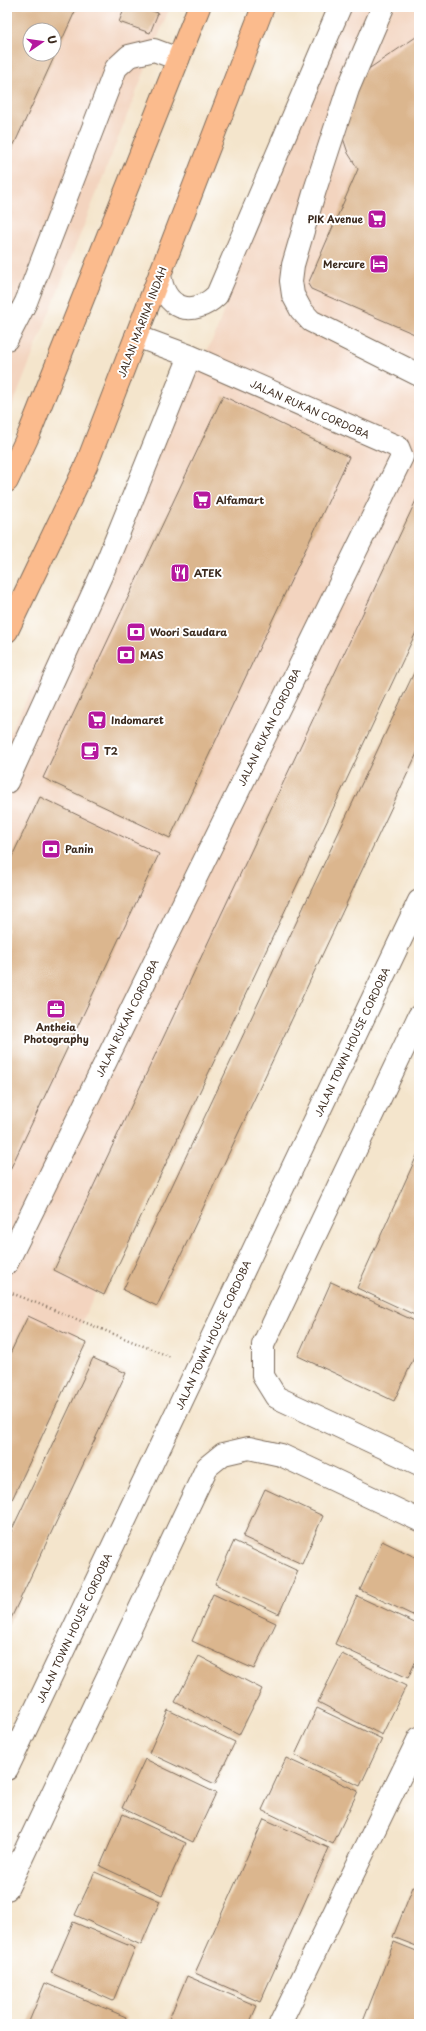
<svg xmlns="http://www.w3.org/2000/svg" width="426" height="2031" font-family="'Playpen Sans',sans-serif">
<style>
.built{fill:#f3d4bf;fill-rule:evenodd}
.building{fill:#dbb68e;fill-rule:evenodd}
.lines{fill:none;stroke-linecap:round;stroke-linejoin:round}
.minor-casing{stroke:#7c6b5b;stroke-width:24}
.major-casing{stroke:#7c6b5b;stroke-width:24}
.path{stroke:#7c6b5b;stroke-width:2.5;stroke-dasharray:1 3;stroke-linecap:butt}
.minor{stroke:#fff;stroke-width:22}
.major{stroke:#fbbb8d;stroke-width:22}
.labels{text-anchor:middle;stroke-width:4;stroke-linejoin:round;paint-order:stroke}
.poi-label{font-size:10px;font-weight:bold;fill:#3b2a1e;stroke:#fff;text-anchor:start}
.street-label{font-size:10px;fill:#3b2a1e;stroke:#fff}
</style>
<rect width="100%" height="100%" fill="#fff"/>
<filter id="ink" filterUnits="userSpaceOnUse"><feTurbulence type="fractalNoise" baseFrequency=".025" numOctaves="2"/><feDisplacementMap in="SourceGraphic" scale="8" xChannelSelector="R" yChannelSelector="G"/><feConvolveMatrix kernelMatrix="1 2 1 2 8 2 1 2 1" color-interpolation-filters="sRGB"/></filter>
<filter id="wash" filterUnits="userSpaceOnUse"><feTurbulence type="fractalNoise" baseFrequency=".012" numOctaves="4" result="noise"/><feDisplacementMap in="SourceGraphic" scale="16" xChannelSelector="R" yChannelSelector="G"/><feGaussianBlur stdDeviation="0.9" result="paint"/><feColorMatrix in="noise" values="0 0 0 0 0 0 0 0 0 0 0 0 0 0 0 0 0 1.4 0 .05"/><feComposite in="paint" operator="in"/></filter>
<g filter="url(#wash)">
<rect width="100%" height="100%" fill="#f4e5cc"/>
<path class="built" d="M7,7H170L7,420ZM30,30H54V54H30Z
M325,7H419V587L7,1486V738L216,333Z"/>
<g id="blocks">
<path class="building" d="M7,7H77L7,160ZM30,30H54V54H30Z
M125,7H141L158,13L150,33L119,22Z
M419,35V336L311,289L308,284L358,169L348,153L343,138L361,74Z
M223,396L349,457L170,838L43,778Z
M419,494V626L104,1295L54,1270Z
M419,662V749L157,1306L123,1290Z
M40,797L159,854L7,1176V867Z
M419,1151V1317L357,1288Z
M331,1282L419,1323V1347L394,1401L298,1356Z
M28,1316L86,1343L7,1510V1360Z
M93,1358L126,1373L7,1627V1540Z
M265,1489L323,1516L302,1564L243,1537Z
M234,1541L298,1571L279,1614L215,1584Z
M382,1541L419,1559V1618L360,1590Z
M213,1594L276,1623L254,1669L192,1641Z
M357,1596L419,1625V1654L408,1678L335,1644Z
M342,1654L406,1686L382,1735L318,1702Z
M199,1656L262,1689L239,1735L175,1702Z
M317,1708L382,1739L360,1786L295,1755Z
M168,1710L235,1742L215,1784L149,1753Z
M286,1758L358,1791L333,1844L262,1810Z
M145,1759L216,1793L193,1842L122,1808Z
M123,1814L186,1843L162,1895L100,1866Z
M264,1819L329,1848L260,2002L195,1973Z
M95,1872L160,1901L141,1945L75,1915Z
M413,1887L419,1889V1947L393,1937Z
M73,1922L135,1948L113,2001L51,1973Z
M394,1942L419,1952V2024H362Z
M187,1976L257,2006L249,2024H167Z
M45,1983L126,2017L123,2024H28Z"/>
</g>
</g>
<g filter="url(#ink)">
<use href="#blocks" fill-opacity="0" stroke="#7c6b5b" stroke-width="1"/>
<g class="lines">
<defs>
<path id="minor" d="M383,7L348,89L315,190L293,265L291,281L293,295L301,310L311,321L419,375
M160,274C164,309 192,319 217,295L340,7
M7,339L26,302L116,68L129,56L154,50L178,59
M7,782L104,569L190,356
M419,1016L263,1345V1376L276,1397L419,1464
M7,1263L402,457L398,447L190,356L136,336
M7,1769L419,901
M7,1889L207,1467L223,1454L249,1448L281,1455L419,1520
M280,2024L419,1738"/>
<path id="major" d="M7,481L29,434L199,7
M7,631L86,466L263,7"/>
</defs>
<use href="#minor" class="minor-casing"/>
<use href="#major" class="major-casing"/>
<path class="path" d="M9,1292L171,1357"/>
<use href="#minor" class="minor"/>
<use href="#major" class="major"/>
</g>
</g>
<defs>
<symbol id="supermarket-square" viewBox="-11 -11 22 22"><rect x="-9" y="-9" width="18" height="18" rx="4" fill="#b5179e" stroke="#fff"/><path d="M-6-5.5h2.5l.6 2H6L4.5 2H-2.5L-4.4-4H-6ZM-1.5 3.2a1.3 1.3 0 1 0 .1 0ZM3 3.2a1.3 1.3 0 1 0 .1 0Z" fill="#fff"/></symbol>
<symbol id="hotel-square" viewBox="-11 -11 22 22"><rect x="-9" y="-9" width="18" height="18" rx="4" fill="#b5179e" stroke="#fff"/><path d="M-6-4.5h1.5V1H6V5H4.5V3h-9V5H-6ZM-4 0a1.8 1.8 0 1 1 3.6 0ZM.5 0V-2.5h3Q6-2.5 6 0Z" fill="#fff"/></symbol>
<symbol id="restaurant-square" viewBox="-11 -11 22 22"><rect x="-9" y="-9" width="18" height="18" rx="4" fill="#b5179e" stroke="#fff"/><path d="M-5-6h1v4h1v-4h1v4h1v-4h1v5L-1.5 .5V6h-2V.5L-5-1ZM5-6V6H3V1.5H1.5Q1.5-4 5-6Z" fill="#fff"/></symbol>
<symbol id="bank-square" viewBox="-11 -11 22 22"><rect x="-9" y="-9" width="18" height="18" rx="4" fill="#b5179e" stroke="#fff"/><path d="M-6-4H6V4H-6ZM0-2.3a2.3 2.3 0 1 0 0 4.6a2.3 2.3 0 1 0 0-4.6Z" fill="#fff"/></symbol>
<symbol id="cafe-square" viewBox="-11 -11 22 22"><rect x="-9" y="-9" width="18" height="18" rx="4" fill="#b5179e" stroke="#fff"/><path d="M-5.5-4.5H6V0H3Q3 3.5 0 3.5H-2.5Q-5.5 3.5-5.5 0ZM3-3.2v2h1.7v-2ZM-6 4.5H4V6H-6Z" fill="#fff"/></symbol>
<symbol id="office-square" viewBox="-11 -11 22 22"><rect x="-9" y="-9" width="18" height="18" rx="4" fill="#b5179e" stroke="#fff"/><path d="M-6-3h4V-5.5h4V-3h4V5H-6ZM-1-4.5V-3h2v-1.5ZM-6 0V1H6V0Z" fill="#fff"/></symbol>
</defs>
<g fill-rule="evenodd">
<use href="#supermarket-square" x="366" y="208" width="22" height="22"/>
<use href="#hotel-square" x="368" y="253" width="22" height="22"/>
<use href="#supermarket-square" x="191" y="489" width="22" height="22"/>
<use href="#restaurant-square" x="169" y="562" width="22" height="22"/>
<use href="#bank-square" x="125" y="621" width="22" height="22"/>
<use href="#bank-square" x="115" y="644" width="22" height="22"/>
<use href="#supermarket-square" x="86" y="709" width="22" height="22"/>
<use href="#cafe-square" x="79" y="740" width="22" height="22"/>
<use href="#bank-square" x="40" y="838" width="22" height="22"/>
<use href="#office-square" x="45" y="998" width="22" height="22"/>
</g>
<g class="labels">
<g class="poi-label">
<text x="363" y="223" text-anchor="end">PIK Avenue</text>
<text x="365" y="268" text-anchor="end">Mercure</text>
<text x="216" y="504">Alfamart</text>
<text x="194" y="577">ATEK</text>
<text x="150" y="636">Woori Saudara</text>
<text x="140" y="659">MAS</text>
<text x="111" y="724">Indomaret</text>
<text x="104" y="755">T2</text>
<text x="65" y="853">Panin</text>
<text x="56" y="1031" text-anchor="middle">Antheia<tspan x="56" dy="12">Photography</tspan></text>
</g>
<g class="street-label">
<text transform="translate(142 322) rotate(-69)" y="4">JALAN MARINA INDAH</text>
<text transform="translate(310 409) rotate(24)" y="4">JALAN RUKAN CORDOBA</text>
<text transform="translate(269 727) rotate(-64)" y="4">JALAN RUKAN CORDOBA</text>
<text transform="translate(127 1018) rotate(-64)" y="4">JALAN RUKAN CORDOBA</text>
<text transform="translate(352 1042) rotate(-65)" y="4">JALAN TOWN HOUSE CORDOBA</text>
<text transform="translate(213 1335) rotate(-65)" y="4">JALAN TOWN HOUSE CORDOBA</text>
<text transform="translate(74 1628) rotate(-65)" y="4">JALAN TOWN HOUSE CORDOBA</text>
</g>
</g>
<rect width="426" height="2031" fill="none" stroke="#fff" stroke-width="24"/>
<g transform="translate(42 42) rotate(77)"><circle r="19" fill="#ffffff" stroke="#b1aaa5"/>
<path d="M0-3L7 15L0 10L-7 15Z" fill="#b5179e"/>
<text y="-6" font-size="11" font-weight="bold" text-anchor="middle" fill="#3b2a1e">U</text>
</g>
</svg>
